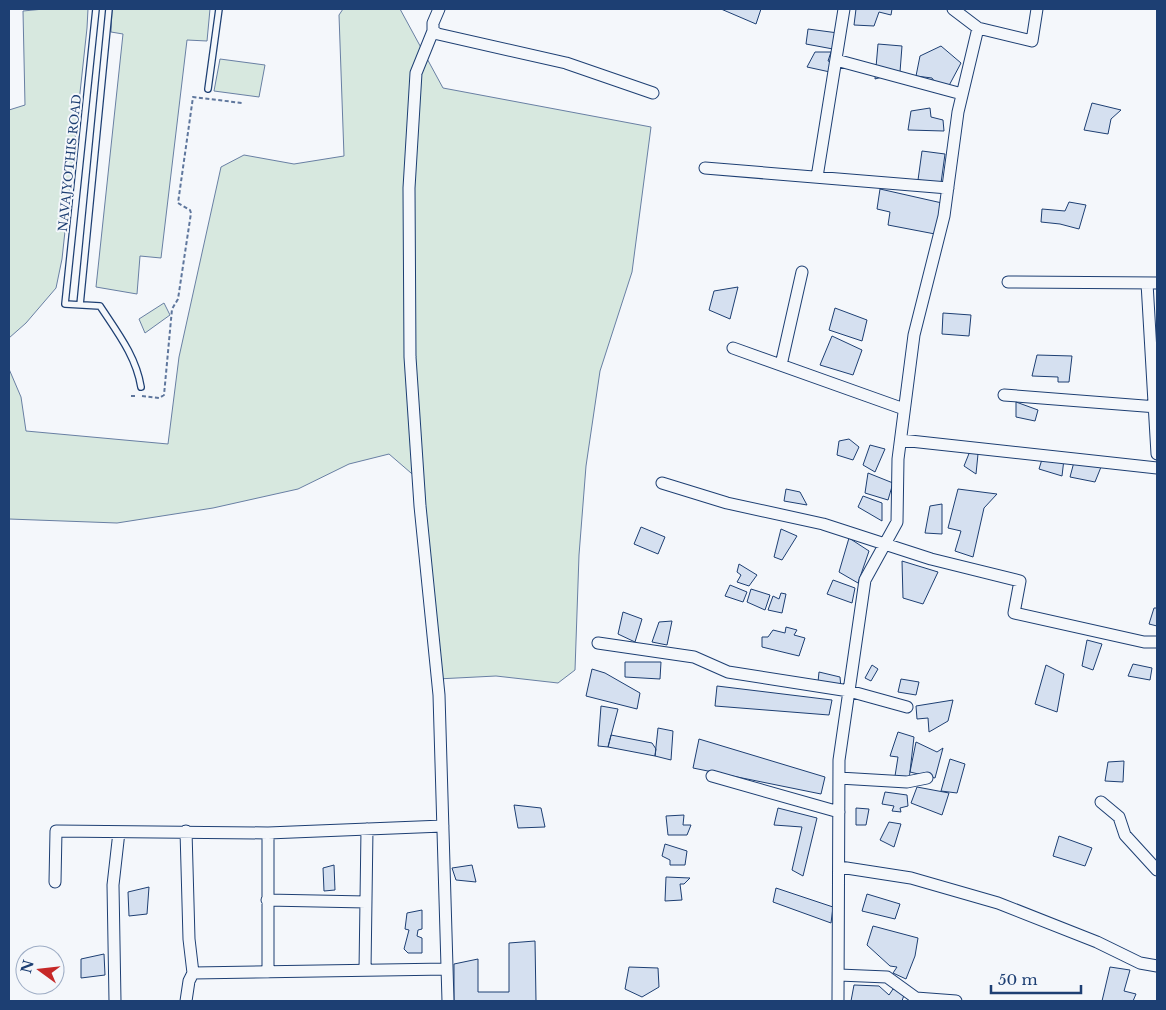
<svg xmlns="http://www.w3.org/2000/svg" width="1166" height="1010" font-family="'Libre Baskerville',serif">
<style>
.green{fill:#d7e8df;stroke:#687fa3}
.building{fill:#d5e0f0;stroke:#1d3f73}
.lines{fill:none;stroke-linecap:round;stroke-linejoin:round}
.service-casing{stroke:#1d3f73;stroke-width:8}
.minor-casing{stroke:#1d3f73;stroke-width:13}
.path{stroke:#5e769c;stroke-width:2;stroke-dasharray:4 2.5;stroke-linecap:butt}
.service{stroke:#f4f7fb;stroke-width:5.5}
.minor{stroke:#f4f7fb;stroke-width:11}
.labels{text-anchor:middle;stroke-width:4;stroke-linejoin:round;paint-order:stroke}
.street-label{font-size:12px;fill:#1d3f73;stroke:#f4f7fb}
</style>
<rect width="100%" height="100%" fill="#f4f7fb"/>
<path class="green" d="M44,9H88L87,28L62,259L56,288L26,323L9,338V110L25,105L23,11Z
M112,9H210L207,41L187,40L161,258L140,256L137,294L96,287L123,34L111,32Z
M343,9H400L443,88L651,127L632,272L600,371L586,466L579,555L575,670L558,683L496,676L437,679L418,479L389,454L349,464L298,489L213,508L117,523L9,519V369L21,397L26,431L168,444L179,357L221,167L244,155L294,164L344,156L339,15Z
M220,59L265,65L259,97L214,91Z
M164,303L170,315L145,333L139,319Z"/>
<path class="building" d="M721,9H761L756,24Z
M856,9H892L891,15L879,12L874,26L854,25Z
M808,29L838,33L833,49L806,44Z
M878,44L902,46L900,72L875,79Z
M941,46L961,63L944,95L932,78L916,76L920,56Z
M815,52H831L828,61L834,63L830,72L807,67Z
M1092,103L1121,110L1111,119L1108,134L1084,130Z
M930,108L931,117L943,120L944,131L908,130L911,111Z
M922,151L945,154L941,183L918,180Z
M880,189L942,203L935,234L888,225L890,212L877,209Z
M1069,202L1086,205L1079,229L1060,224L1041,222L1042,209L1065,211Z
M738,287L730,319L709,310L714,291Z
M835,308L867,320L862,341L829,330Z
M943,313L971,315L969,336L942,334Z
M832,336L862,350L853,375L820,365Z
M1037,355L1072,356L1069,382H1058V377L1032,376Z
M1016,402L1038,410L1035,421L1016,417Z
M849,439L859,447L853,460L837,455L839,441Z
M870,445L885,449L875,472L863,465Z
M970,451L978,454L976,474L964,466Z
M1043,456L1064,459L1062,476L1039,469Z
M1074,462L1101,467L1095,482L1070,477Z
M868,473L893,483L888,500L865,493Z
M786,489L800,492L807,505L784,501Z
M958,489L997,494L984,508L973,557L955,551L961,531L948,528Z
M863,496L882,503V521L858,507Z
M942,504V534L925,533L930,506Z
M641,527L665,537L658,554L634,544Z
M781,529L797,536L782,560L774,557Z
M849,538L869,551L858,583L839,572Z
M902,561L938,572L923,604L903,598Z
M739,564L757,575L749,586L737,582L741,575L737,572Z
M833,580L855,588L852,603L827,594Z
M730,585L747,592L743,602L725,596Z
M751,589L770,595L765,610L747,602Z
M781,593L786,594L782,613L768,610L773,596L779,599Z
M1154,608H1157V626L1149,624Z
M623,612L642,619L635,642L618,634Z
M672,621L667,645L652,642L659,622Z
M786,627L797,630L794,635L805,638L799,656L762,647V637H768L773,630L785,633Z
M1087,640L1102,644L1093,670L1082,666Z
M625,662H661L660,679L625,677Z
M1133,664L1152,668L1150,680L1128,676Z
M872,665L878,669L871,681L865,678Z
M1046,665L1064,674L1057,712L1035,704Z
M592,669L605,673L640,693L637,709L586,696Z
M819,672L840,677L841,688L818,682Z
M901,679L919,682L916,695L898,692Z
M717,686L832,700L829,715L715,706Z
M953,700L948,721L929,732L928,718L917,719L916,706Z
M601,706L618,709L608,747L598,746Z
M658,728L673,731L671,760L655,756Z
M898,732L914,737L909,780L895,776L898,757L890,756Z
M611,735L652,743L656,749L655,756L608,747Z
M699,739L825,777L821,794L693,768Z
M916,742L937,752L943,748L935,778L910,772Z
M950,759L965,764L957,793L941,791Z
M1124,761L1123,782L1105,781L1108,762Z
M917,787L949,793L942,815L911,803Z
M885,792L907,795L908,806L900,808L901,812L892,811L894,806L882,804Z
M514,805L541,808L545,827L518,828Z
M778,808L817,818L803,876L792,870L802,827L774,825Z
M856,808L869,809L866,825H856Z
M684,815L683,825H691L687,835H668L666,816Z
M889,822L901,824L894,847L880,840Z
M1059,836L1092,848L1085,866L1053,856Z
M665,844L687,851L685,865H670V860L662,856Z
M334,865L335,890L324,891L323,868Z
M472,865L476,882L456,880L452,868Z
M666,877L690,878L684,884H680L682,900L665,901Z
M149,887L147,914L129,916L128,892Z
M776,888L833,907L831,923L773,902Z
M867,894L900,904L895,919L862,911Z
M422,910V929L418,930L417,936L422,938V953H408L404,949L409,930L405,929L407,913Z
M873,926L918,938L915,956L906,979L893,973L897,967L890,966L867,945Z
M535,941L536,1001H454V964L478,959V992H509V943Z
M104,954L105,975L81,978V959Z
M629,967L658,968L659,987L642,997L625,989Z
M1110,967L1130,970L1124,991L1136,994L1133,1001H1102Z
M854,985L879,986L889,995L893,989L905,992L902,1001H851Z"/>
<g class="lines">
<defs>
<path id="service" d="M96,9L65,304L100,306C117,332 136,356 141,387
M208,89L219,9
M80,305L109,9"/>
<path id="minor" d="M439,9L433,23V31L438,34L566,63L653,93
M953,9L978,28
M433,31L416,73L409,188L410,357L420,506L439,695L448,1001
M836,60L962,94
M705,168L948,188
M817,177L844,9
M1008,282L1157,283
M1147,283L1157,454
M733,348L904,409
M781,365L802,272
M1004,395L1157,407
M901,440L1157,468
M662,483L727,503L823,524L931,559L1020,581L1014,613L1144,642H1157
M598,643L694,657L728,672L849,691L907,707
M712,776L839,812
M839,778L907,782L927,778
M1101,802L1119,817L1125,835L1157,870
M186,831L189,939L193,973L189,981L186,1001
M840,867L911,878L998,903L1097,942L1140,963L1157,966
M55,882L56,831L268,833L443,826
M267,900L366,902
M365,970L367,829
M268,972V833
M193,973L447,969
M839,975L887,977L916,998L956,1001
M115,1001L113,885L119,832
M838,1001L839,760L865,580L897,522L898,459L914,335L944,216L958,112L978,28L1032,41L1037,9"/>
</defs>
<use href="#service" class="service-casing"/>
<use href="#minor" class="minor-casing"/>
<path class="path" d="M131,396H137
M142,396L159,398L164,395L172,309L178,299L191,213L190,210L178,203L193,97L242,103"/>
<use href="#service" class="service"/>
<use href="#minor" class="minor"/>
</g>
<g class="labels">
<g class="street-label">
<text transform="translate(70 163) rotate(-84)" y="4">NAVAJYOTHIS ROAD</text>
</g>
</g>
<rect width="1166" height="1010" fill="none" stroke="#1d3f73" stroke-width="20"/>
<g transform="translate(40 970) rotate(285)"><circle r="24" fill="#f4f7fb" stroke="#9eadc5"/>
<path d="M0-4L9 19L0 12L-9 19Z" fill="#c62828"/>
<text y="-8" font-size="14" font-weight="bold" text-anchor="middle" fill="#1d3f73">N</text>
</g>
<path d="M991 985v8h90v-8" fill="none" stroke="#1d3f73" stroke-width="2.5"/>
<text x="998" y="985" font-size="15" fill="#1d3f73" stroke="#f4f7fb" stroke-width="4" paint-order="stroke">50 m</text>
</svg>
